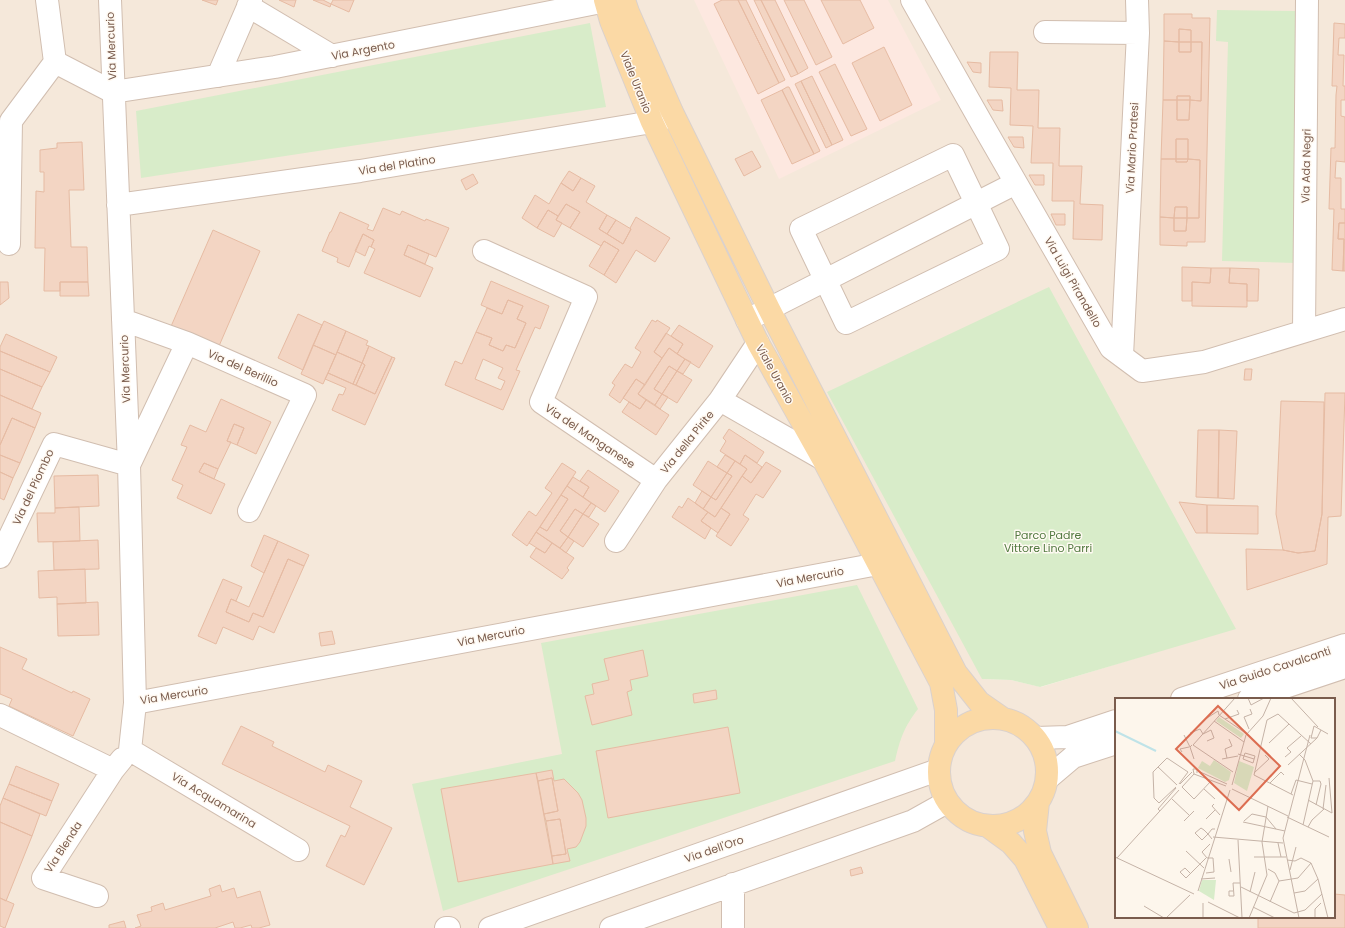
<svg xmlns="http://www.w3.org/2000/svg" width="1345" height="928" font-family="Poppins,sans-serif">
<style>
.residential{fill:#f5e8da;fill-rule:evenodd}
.commercial{fill:#fde8e0}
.green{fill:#d8ecc9}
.building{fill:#f3d5c3;stroke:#e6bba3;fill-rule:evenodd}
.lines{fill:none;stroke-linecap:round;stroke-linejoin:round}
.minor-casing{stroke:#d1beb0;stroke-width:24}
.major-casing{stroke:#dad1cd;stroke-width:24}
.minor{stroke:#fff;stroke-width:22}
.major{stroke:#fbd9a5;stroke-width:22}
.labels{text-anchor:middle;stroke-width:3;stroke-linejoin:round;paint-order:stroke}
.street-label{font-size:11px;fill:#7a5c4d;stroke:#fffaf3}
.park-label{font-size:11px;fill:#537a41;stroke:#fffaf3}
.inset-river{fill:none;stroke:#bfe3e8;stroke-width:2}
.inset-road{fill:none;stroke:#c5b3a7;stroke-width:1}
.view{fill:#dc6d51;fill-opacity:0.15;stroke:#dc6d51;stroke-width:2}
.inset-edge{fill:none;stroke:#7a5c4d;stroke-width:2}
</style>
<rect width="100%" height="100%" fill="#fdf6ec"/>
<path class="residential" d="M0,0H1345V928H0ZM1235,628L1041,687L1011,680L982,679ZM1116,699H1334V917H1116Z"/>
<path class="commercial" d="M694,0H888L941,100L779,179Z"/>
<path class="green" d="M1217,10L1297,11L1296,263L1222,261L1228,42L1216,41Z
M590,23L606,107L141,178L136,111Z
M1049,287L1236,629L1040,687L1011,680L982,679L827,392Z
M857,585L918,709C904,727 900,739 895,761L443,911L412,784L562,754L541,643Z"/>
<path class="building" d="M202,0H218L216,5Z
M279,0H296L294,7Z
M313,0H323L331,4L330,7Z
M333,0H354L349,12L331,4Z
M722,0H738L779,83L758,94L714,4Z
M738,0H746L785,80L779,83Z
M754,0H761L798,74L791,77Z
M761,0H775L808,68L798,74Z
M784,0H804L832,57L816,65Z
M821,0H860L874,28L843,44Z
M1164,14H1192V18H1210L1205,242H1187V246L1160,245V217L1174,218V231H1186L1187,218H1199V212L1200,160L1188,159V139H1176V159H1161L1163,100H1177V120H1189L1190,100L1201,101L1202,42H1191V30L1179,29V42L1164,41Z
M1334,23L1345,24V38H1339L1338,55H1344L1343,86H1345V100H1341V116L1345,117V162L1336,161L1335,178H1341V209H1345V223H1339L1338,239H1344L1343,271L1332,270L1334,209H1329L1331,148H1335L1336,95L1337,86H1332Z
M1179,29L1191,30V42H1179Z
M1164,41L1179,42V52H1191V42H1202L1201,101L1190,100V96H1177V100H1163Z
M1179,42H1191V52H1179Z
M884,47L912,105L880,121L852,63Z
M990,52H1018L1017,90H1039L1038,128H1060L1059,166H1082L1080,204L1103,205L1102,240L1073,239L1074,201H1052L1053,163H1031L1033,126L1010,125L1011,88L989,87Z
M967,62L981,63V73L973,72Z
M835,64L867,129L851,136L819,72Z
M812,76L843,140L832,145L801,81Z
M801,81L832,145L826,148L795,84Z
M787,87H789L820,151L814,154L782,90Z
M782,90L814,154L792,164L761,100Z
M1177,96H1190V100H1177Z
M987,100H1002L1003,111L993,110Z
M1177,100H1190L1189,120H1177Z
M1008,137H1023L1024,148L1014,147Z
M1176,139H1188V159H1176Z
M82,142L84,190H69L71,247H87L88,282H60V291H44L45,248H35L36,191L44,192V172H40V150L57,148V143Z
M752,151L761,167L744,176L735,159Z
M1161,159H1176V162H1187L1188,159L1200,160L1199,218H1187V207H1175L1174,218L1160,217Z
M1176,159H1188L1187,162H1176Z
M569,171L581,178L573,191L561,183Z
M473,174L478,183L466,190L461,180Z
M1029,175H1044V185H1035Z
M581,178L595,186L586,202L607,215L599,229L623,244L631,229L630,228L636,217L670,238L655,262L636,250L616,283L604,275L619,250L604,241L601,246L570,228L580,212L566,204L558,216L548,210L537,228L522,218L535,195L549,204L561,183L573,191Z
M566,204L580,212L570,228L556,220Z
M1175,207H1187V218H1174Z
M383,208L400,215L402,211L425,221L426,219L449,228L436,257L408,245L404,255L433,268L420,297L364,273L375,249L371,247L374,240L363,234L349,267L337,262L338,258L322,251L330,232H331L340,212L369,225L367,229L373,231Z
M548,210L558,216L556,220L562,223L554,237L537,228Z
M1051,214H1065V225H1056Z
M607,215L616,220L607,234L599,229Z
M1174,218H1187L1186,231H1174Z
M616,220L631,229L623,244L607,234Z
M1339,223H1345V271H1343L1344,239H1338Z
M213,230L260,251L219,346L169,331Z
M363,234L374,240L371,247L369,246L365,256L355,251Z
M604,241L619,250L604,275L589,266Z
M408,245L429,254L425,264L404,255Z
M1182,267L1211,268L1210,283L1192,282V301H1182Z
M1211,268H1230L1229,283L1247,284V307L1192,306V282L1210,283Z
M1230,268L1259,269L1258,301H1247V284L1229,283Z
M491,281L549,306L540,329L535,327L516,370L520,371L503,410L445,385L455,361L462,364L476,332L492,338L489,345L503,351L506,345L515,348L526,323L517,319L523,306L508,300L502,314L481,305ZM483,359L503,368L498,378L505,381L501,390L475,379Z
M0,282H8L9,298L0,305Z
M60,282H88L89,296H60Z
M508,300L523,306L517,319L526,323L515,348L506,345L503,351L489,345L492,338L476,332L487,308L502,314Z
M298,314L322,325L303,370L278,358Z
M652,320L656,322L657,320L670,328L654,352L662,358L645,385L636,379L620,403L609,395L615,385L612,383L625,364L632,368L641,352L635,348Z
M324,321L346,331L336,355L313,345Z
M679,325L713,346L699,368L677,354L683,344L671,336Z
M346,331L368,341L366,345L369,346L362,363L337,352Z
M666,333L683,344L677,354L669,348L662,358L654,352Z
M6,334L57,357L50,372L0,351V347Z
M313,345L336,355L323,384L301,374Z
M369,346L392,357L375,394L356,385L365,365L362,363Z
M669,348L685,359L677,371L669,366L654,389L662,394L655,405L638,394Z
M0,351L50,372L42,387L0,369Z
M337,352L362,363L353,384L328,373Z
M392,357L395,358L365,425L332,410L339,394L343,395L346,388L325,379L328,373L375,394Z
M685,359L691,362L683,374L677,371Z
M362,363L365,365L356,385L353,384Z
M669,366L677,371L662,394L654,389Z
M0,369L42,387L32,409L0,395Z
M1245,369H1252L1251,380H1244Z
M677,371L692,380L677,403L662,394Z
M636,379L645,385L638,394L646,400L640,409L623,398Z
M1325,393H1345L1341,516L1328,517L1327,564L1247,590L1246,549L1283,550L1298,553L1315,551L1322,514Z
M662,394L668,397L660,409L655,405Z
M0,395L41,413L35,428L12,418L0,445Z
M221,399L271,422L256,454L237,445L244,428L234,424L227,441L231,442L218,469L204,463L199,472L225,484L211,514L177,498L183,485L172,480L187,447L181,445L190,425L206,432Z
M646,400L669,415L656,435L622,412L629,402L640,409Z
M1281,401L1324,402L1322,514L1315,551L1298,553L1283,550L1276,514Z
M12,418L35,428L20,463L0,455V445Z
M234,424L244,428L237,445L227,441Z
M729,429L764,452L757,463L745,455L740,464L720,451L726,441L723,438Z
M1198,430H1219L1218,498L1196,497Z
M1219,430L1237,431L1234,499L1218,498Z
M0,455L20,463L13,478L0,472Z
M725,455L735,461L727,473L717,467Z
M745,455L762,467L751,483L742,476L747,469L740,464Z
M708,461L727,473L711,497L693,485Z
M735,461L747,469L715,517L703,509L711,497L716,500L732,476L727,473Z
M766,462L781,471L763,498L756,494L743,515L749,519L731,546L716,536L730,514L721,508L742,476L751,483Z
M204,463L218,469L214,479L199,472Z
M562,463L576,472L527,546L512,535L529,511L536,516L552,493L545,488Z
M588,470L619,491L605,512L583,497L589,487L580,481Z
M0,472L13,478L4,500L0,498Z
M727,473L732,476L716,500L711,497Z
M98,475L99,506L55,508L54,476Z
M573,477L589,487L583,497L567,486Z
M567,486L591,503L583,514L575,509L560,531L568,537L560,548L536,532L540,527L547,531L568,499L561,495Z
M702,491L711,497L703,509L695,503Z
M561,495L568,499L547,531L540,527Z
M688,498L708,512L701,521L711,528L705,539L672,517L679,506L682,508Z
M1179,502L1207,505V533H1196Z
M591,503L596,506L589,517L583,514Z
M1207,505L1258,506V534L1207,533Z
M79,507L80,541L38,542L37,513H55V508Z
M721,508L730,514L718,533L701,521L708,512L715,517Z
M575,509L583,514L568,537L560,531Z
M583,514L599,524L583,547L568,537Z
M536,532L552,543L545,553L529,543Z
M264,535L278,541L264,573L251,566Z
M568,537L574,541L566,553L560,548Z
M98,540L99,569L54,570L53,542Z
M278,541L309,555L304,566L288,559L263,617L253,613L249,622L226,612L231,599L249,607Z
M552,543L574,558L567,568L569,570L562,579L530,557L536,548L545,553Z
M288,559L304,566L274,633L259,626L253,640L223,627L216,644L198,636L223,579L242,587L236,601L231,599L226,612L249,622L253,613L263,617Z
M85,569L86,603L57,604V597L39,598L38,571Z
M98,602L99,635L58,636L57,604Z
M332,631L335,644L321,646L319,633Z
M0,647L27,659L22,669L72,693L73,691L90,699L73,736L9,706L12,699L0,694Z
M643,650L648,676L630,680L632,690L627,692L632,715L592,725L585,696L594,694L592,684L609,680L604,659Z
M716,690L717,699L694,703L693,694Z
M241,726L274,742L272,746L325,772L328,765L362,781L350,807L392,828L364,885L326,866L341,835L345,837L350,826L222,764Z
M728,727L740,793L608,818L596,751Z
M16,766L59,784L52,801L9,784Z
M552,770L554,781L564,779L578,793L582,800L586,818V826L580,842L576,847L567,849L570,861L553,864L552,856L566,854L560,819L546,821L544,814L558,811L552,778L538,781L536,773Z
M536,773L553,864L458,882L441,789Z
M552,778L558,811L544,814L538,781Z
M9,784L52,801L46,816L3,798Z
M3,798L40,814L32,836L0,822V806Z
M560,819L566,854L552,856L546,821Z
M0,822L32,836L6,901L0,898Z
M861,867L863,873L851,876L850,870Z
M220,885L222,892L234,888L237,898L260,891L270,925L259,928H252L251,925L240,928H235L233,922L215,928H135L141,926L137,915L152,911L151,907L163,903L165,910L211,896L209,889Z
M1334,894L1345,895V928H1258V917H1334Z
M0,898L14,904L5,928L0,926Z
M124,921L126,928H109V925Z"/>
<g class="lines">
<defs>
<path id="minor" d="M47,0L55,62
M110,0L129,465L135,703L878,564
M912,0L981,122L1111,348L1142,371L1204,362L1345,319
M1137,0L1138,33
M248,6L332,56
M1045,32L1138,33L1122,356
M218,76L251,0
M953,155L998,249L846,323L801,229Z
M118,205L360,171L652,122L670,116
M9,244L11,121L55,62L113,92L275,67L611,0
M484,251L586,297L541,402L656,480
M123,320L187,343
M747,320L1016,183
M1304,331L1307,0
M720,400L823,459
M616,541L656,480L720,400L758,343
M0,557L54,444L129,465L187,343L305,395L249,511
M1182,699L1345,645
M1249,699L1345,667
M135,703L130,750L298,850
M0,715L113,770L122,759
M1036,738L1068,737L1116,721
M1047,779L1073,757L1116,743
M97,896L43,878L113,770
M446,928H449
M490,928L938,770
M611,928L913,821L947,802
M733,928V884"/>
<path id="major" d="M605,0L611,21L652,122L758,343L823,459L941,683L946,710V744
M624,0L628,12L672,112L769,309L956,673L979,702L1002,718
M939 772a54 54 0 1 1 108 0a54 54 0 1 1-108 0Z
M1038,802L1035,831L1040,853L1077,928
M989,827L1011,843L1025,859L1060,928"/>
</defs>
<use href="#minor" class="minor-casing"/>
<use href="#major" class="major-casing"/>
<use href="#minor" class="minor"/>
<use href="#major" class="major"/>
</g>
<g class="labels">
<g class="street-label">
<text transform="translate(111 46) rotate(-92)" y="4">Via Mercurio</text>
<text transform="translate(363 50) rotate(-11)" y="4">Via Argento</text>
<text transform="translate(636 82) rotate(68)" y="4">Viale Uranio</text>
<text transform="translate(1132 148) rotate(-87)" y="4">Via Mario Pratesi</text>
<text transform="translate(397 165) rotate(-9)" y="4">Via del Platino</text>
<text transform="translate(1306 166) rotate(-89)" y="4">Via Ada Negri</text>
<text transform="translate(1073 282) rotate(60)" y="4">Via Luigi Pirandello</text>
<text transform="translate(243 368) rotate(24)" y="4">Via del Berillio</text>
<text transform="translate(125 369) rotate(-92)" y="4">Via Mercurio</text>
<text transform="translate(775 374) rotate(61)" y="4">Viale Uranio</text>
<text transform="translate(590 436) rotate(34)" y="4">Via del Manganese</text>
<text transform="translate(687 442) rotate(-51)" y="4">Via della Pirite</text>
<text transform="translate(33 487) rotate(-65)" y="4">Via del Piombo</text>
<text transform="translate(810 577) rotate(-11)" y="4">Via Mercurio</text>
<text transform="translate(491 636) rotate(-11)" y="4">Via Mercurio</text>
<text transform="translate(1275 668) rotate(-18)" y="4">Via Guido Cavalcanti</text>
<text transform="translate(174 695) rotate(-9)" y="4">Via Mercurio</text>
<text transform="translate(214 800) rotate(31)" y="4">Via Acquamarina</text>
<text transform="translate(63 847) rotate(-57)" y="4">Via Blenda</text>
<text transform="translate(714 849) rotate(-19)" y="4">Via dell'Oro</text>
</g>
<g class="park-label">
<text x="1048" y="539">Parco Padre<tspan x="1048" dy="13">Vittore Lino Parri</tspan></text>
</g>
</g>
<g transform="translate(1115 698)">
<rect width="220" height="220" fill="#fdf6ec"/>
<path d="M104,19L129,36L126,40L101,23ZM99,62L116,74L114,82L110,84L83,70L87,63L95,68ZM124,63L139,69L132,93L119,85ZM87,182H101L99,202L84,193Z" fill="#d8ecc9"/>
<path class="inset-river" d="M0,33L41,53"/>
<path class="inset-road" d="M133,0L136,7L149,0M176,0L203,29M163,16L152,22L139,77L178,97M163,16L196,46M92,20L103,13L104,17L132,36M110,21L124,16L122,12M99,23L129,44M134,31L129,19L137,16L135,11M206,32L202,40H196L199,28L213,36M75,35L85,31L88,36L96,32L99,40L92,43M69,37L75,49M154,45L174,26M77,47L75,49L79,61M67,54L65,51L74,49M130,55L140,58L138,65L128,61ZM123,56L139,61M184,56L190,62L198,83L188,127M170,59L176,54L172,50L186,38M112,60L110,51L117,48L114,41M107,61L123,58M173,67L202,40M43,69L62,87M83,73L112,86M118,74L78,47L120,0M82,75V71H78L79,76L111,88M139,75L154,61L150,57M79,76L67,89L79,101L97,82M198,83H205L206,86L201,107M155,85L166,74L169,77M65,86L77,74M117,87L131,37L148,18L156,0M61,89L44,105L39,100L38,74L52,60L73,74L64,86M89,91L100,101M117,91L173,118M176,96L181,82L197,86M57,101L74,117M193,102L217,115L214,80M99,106L97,108L105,117M208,111L211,87M45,113L43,111L61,90M172,119L214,139M91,121L100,112M69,123L79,113M129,123L137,116L151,119L161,131M128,124L170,133M193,129L197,122L209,111M98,139L168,145M97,141L93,136L89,132L86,130L80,135L87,142L93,136L97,131H100M123,142L127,220M163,145L166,159M71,153L89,170M0,159L79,196M139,159H171M2,160L64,92M114,161L116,174M172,162L180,163L186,160L196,165L203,181L190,193L179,195M153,171L160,175L164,183L155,204M175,172L181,149M91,175L99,174L98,160H92L87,154L95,146M76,176L70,170L65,174L71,180L91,160M86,181L100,180M203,181L213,220M164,183L183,180L196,165M126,189L179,215L190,212L207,196M83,193L115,92M118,193H114V198H119L118,185H125M135,194L140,174M93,204L125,220M29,208L49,220M138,209L160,220M51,220L75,197M88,220V205M134,220L152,177L147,144L153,108M184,220L168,140L195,37M200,220V211L206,205"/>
<path class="view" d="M103,8L165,68L124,112L61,51Z"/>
<rect width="220" height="220" class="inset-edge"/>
</g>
</svg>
